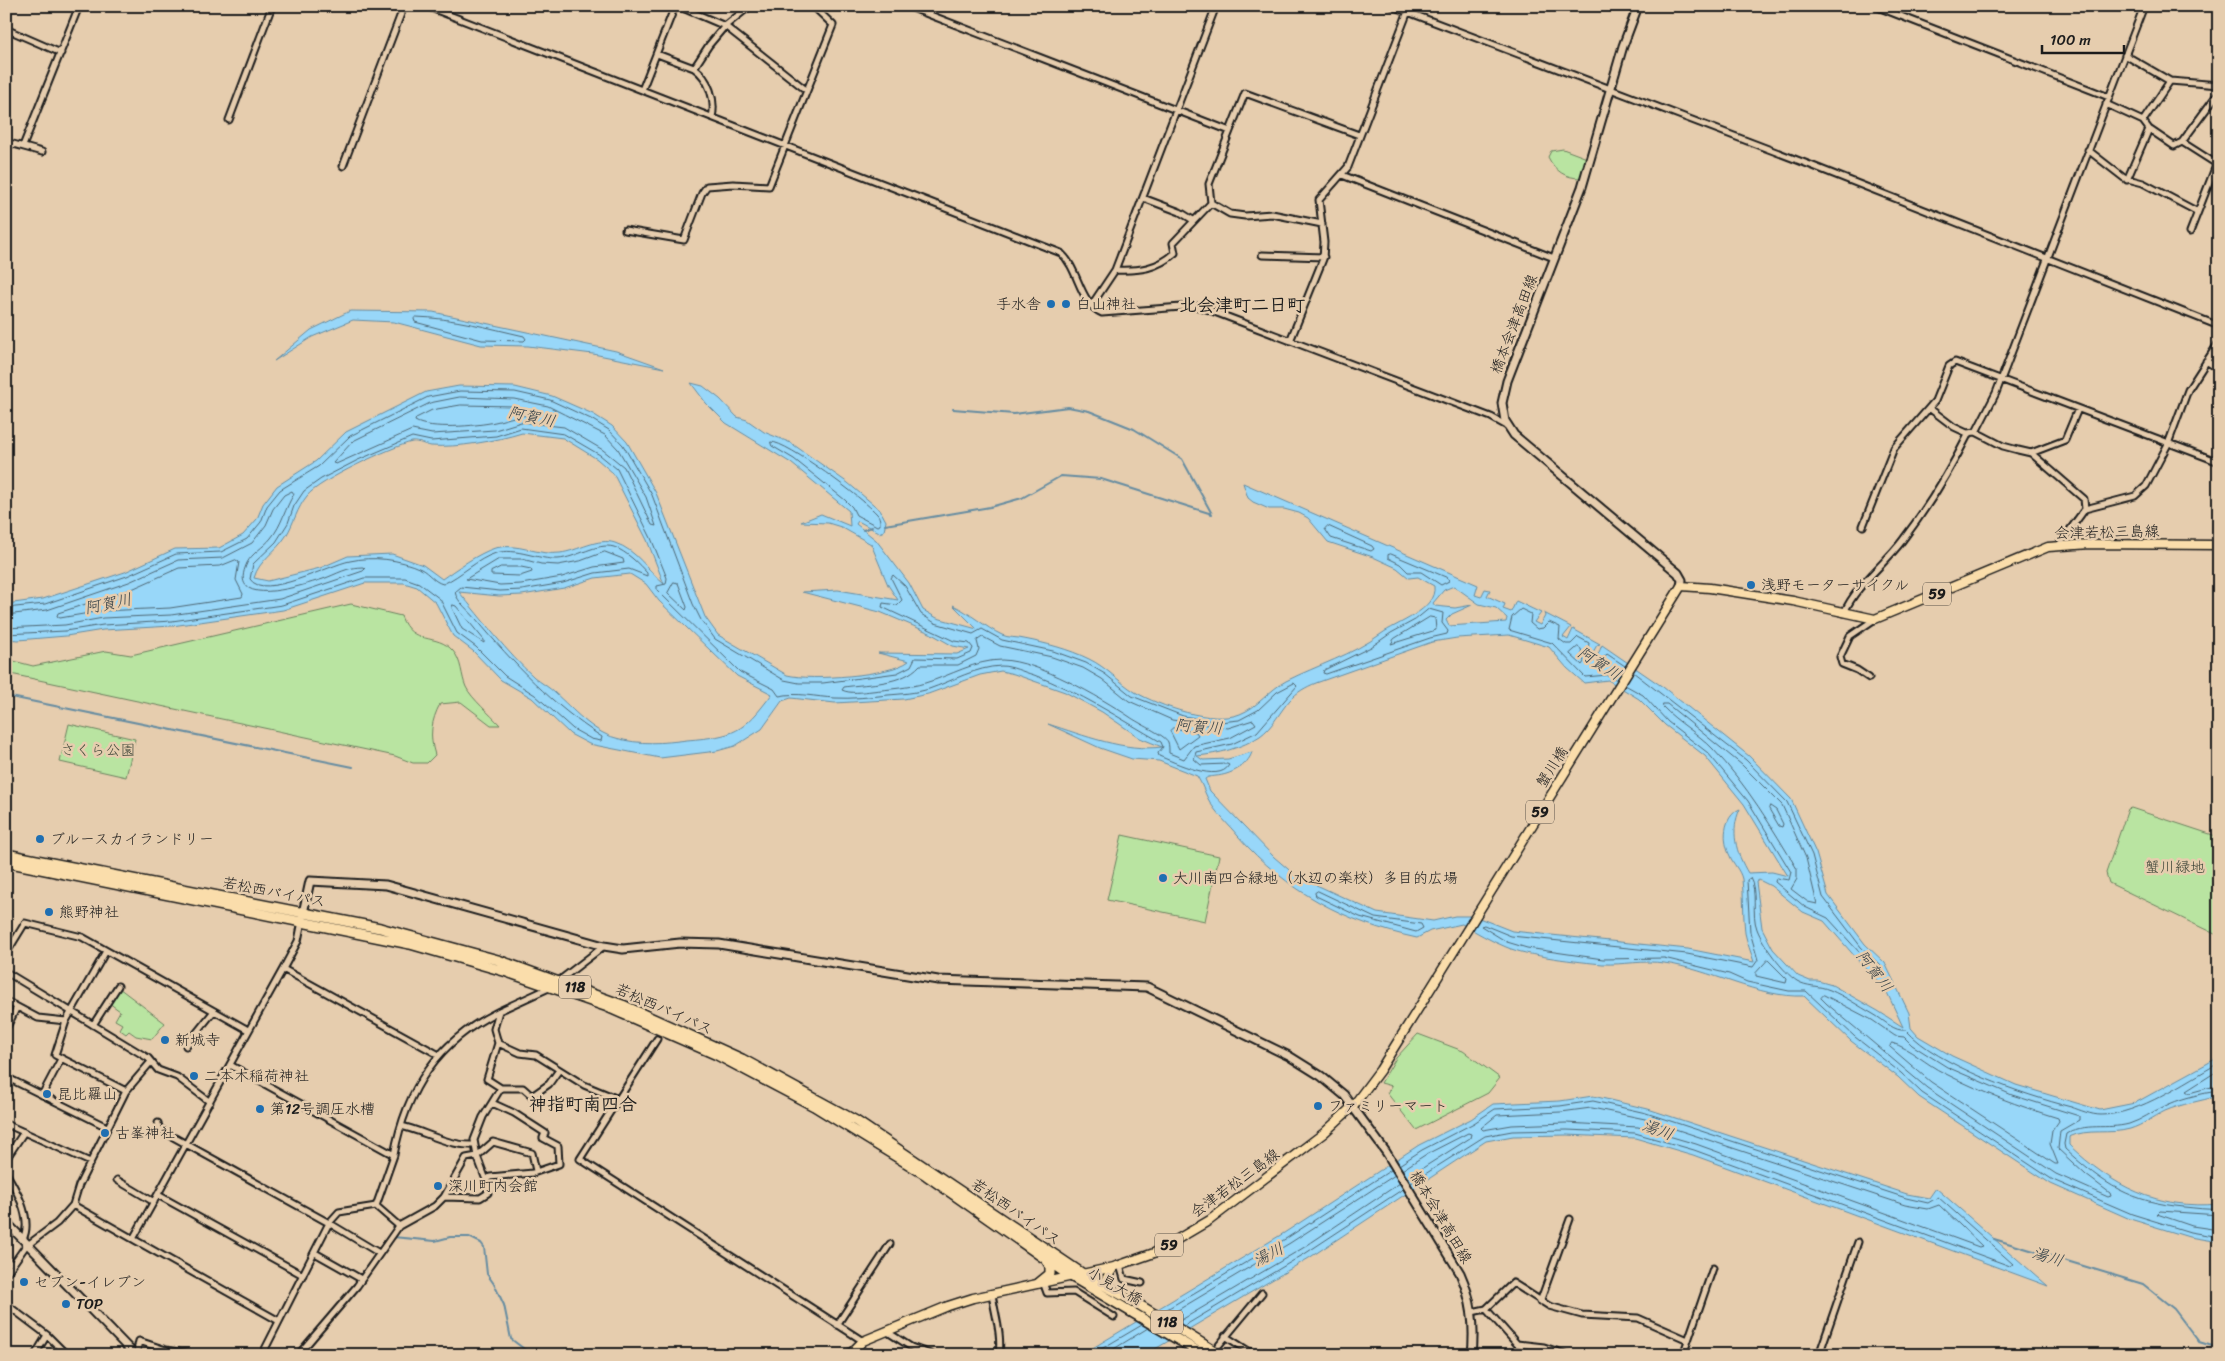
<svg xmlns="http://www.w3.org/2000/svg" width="2225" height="1361" font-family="Sriracha,'Klee One',sans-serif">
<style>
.green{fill:#b9e4a1;stroke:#6a805e}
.water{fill:#98d7f9;stroke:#668ca1;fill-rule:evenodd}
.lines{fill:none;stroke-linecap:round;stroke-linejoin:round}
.shore{stroke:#4e6774;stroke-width:1}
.stream{stroke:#668ca1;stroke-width:2}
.street-casing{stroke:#1c1c1c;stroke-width:9}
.secondary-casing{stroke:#1c1c1c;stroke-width:11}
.primary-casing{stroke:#1c1c1c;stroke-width:11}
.highway-casing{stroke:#1c1c1c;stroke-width:12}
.street{stroke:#e6cdae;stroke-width:5}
.secondary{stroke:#e6cdae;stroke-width:7}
.primary{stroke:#faddab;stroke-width:8}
.highway{stroke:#faddab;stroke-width:9}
.poi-dot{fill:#1f6fb2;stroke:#e6cdae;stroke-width:2}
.labels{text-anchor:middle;stroke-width:5;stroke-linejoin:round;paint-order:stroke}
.shield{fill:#e6cdae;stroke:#595148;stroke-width:1}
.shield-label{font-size:14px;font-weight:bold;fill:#1c1c1c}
.poi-label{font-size:15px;fill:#1c1c1c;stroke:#e6cdae;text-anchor:start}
.street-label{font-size:15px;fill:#1c1c1c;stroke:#e6cdae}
.park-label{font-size:15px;fill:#3b4437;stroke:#e6cdae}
.water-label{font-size:16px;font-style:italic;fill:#354148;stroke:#e6cdae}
.quarter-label{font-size:18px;font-weight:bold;fill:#1c1c1c;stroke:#e6cdae}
</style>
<rect width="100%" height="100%" fill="#e6cdae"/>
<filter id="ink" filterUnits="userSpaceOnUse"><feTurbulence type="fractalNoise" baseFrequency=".02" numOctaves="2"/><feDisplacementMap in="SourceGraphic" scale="10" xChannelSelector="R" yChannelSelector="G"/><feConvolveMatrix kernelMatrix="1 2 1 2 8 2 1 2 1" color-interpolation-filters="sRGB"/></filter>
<g filter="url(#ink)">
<path class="green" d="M1563,149L1587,158L1581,178C1565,178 1555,171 1548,157L1551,151Z
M351,604L401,616C412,647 437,632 453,651C462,661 461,676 466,687C471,698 491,715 500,725H491L461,702L440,704C431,721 429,736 435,755L427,763H413L395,756L6,673V659L33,666L106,651L131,655Z
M69,724L135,739L126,777L60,762Z
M2131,808L2219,837V936L2109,883L2106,873L2128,809Z
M1122,835L1219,856L1205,921L1107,900Z
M119,988L165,1023L152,1039L136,1036L129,1031L126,1034L119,1029L122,1024L115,1020L120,1011L109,1003Z
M1418,1034L1463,1051L1500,1078L1488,1093L1416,1130L1387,1093L1392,1086L1381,1083L1396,1058Z"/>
<path class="water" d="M350,311L433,312L616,351L664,368L593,354L528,346L481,345L394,322L353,320L312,337L274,361L311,330Z
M691,383L703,386L720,399L737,417L747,420L764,432L791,443L848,483L880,510L886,521L884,531L880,533L858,521L856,524L876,540L909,583L923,610L937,618L977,629L953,605C970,613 985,627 1002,635C1008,638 1017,637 1024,639C1045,643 1069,649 1089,659C1106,667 1119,682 1135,692C1159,706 1213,725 1240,714C1258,707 1269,690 1286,681C1318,665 1352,655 1381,634C1396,623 1437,610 1434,586L1418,577L1409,578L1397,568L1373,557L1328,542L1308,518L1299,513L1284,509H1269L1253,502L1248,498L1243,483L1478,585L1475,595L1481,597L1485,589L1490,590L1487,596L1505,604L1503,609L1511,612L1516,601L1541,613L1534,622L1540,625L1545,616L1544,613L1571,627L1563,637L1568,640L1573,629L1600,644L1597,645L1592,654L1597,657L1602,645L1663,687L1749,756L1791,799L1816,853L1828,895L1865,944L1885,963L1909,1013L1911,1028L1918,1036L1952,1056L2016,1085L2100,1110L2135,1103L2219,1057L2218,1096C2201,1101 2181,1104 2165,1111C2153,1117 2143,1125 2130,1129C2109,1135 2088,1128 2069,1137V1145C2112,1186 2158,1210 2219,1204V1242L2189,1237L2130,1219L2051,1184L1919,1097L1898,1077L1851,1041L1804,996C1758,998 1710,969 1664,963C1644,960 1623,965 1603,964C1580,962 1526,956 1506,947C1491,941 1476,932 1462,924L1430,931L1417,938C1346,923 1286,891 1238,836C1229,825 1218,815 1211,804C1205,795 1203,785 1197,776L1159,761L1132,759L1100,748L1048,724C1083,735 1125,752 1162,747L1140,738L1102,712L1065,692L1014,674L1001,671L980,675L928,694L904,699L835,703L791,698L782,701L762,729L735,746L717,751L660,758L589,744L570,734L532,698L501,680L473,651L453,636L436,603L417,587L404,583H365L283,610L172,626L103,630L66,636L18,640L6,639V604L43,599L125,572L175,549L219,548L243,535L257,519L263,504L277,486L316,461L346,432L426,392L459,386L515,387L552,396L593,414L612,426L627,442L656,493L705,617L718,635L787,675C811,681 890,676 909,661L878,653L957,654L969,649L953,646L930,633L880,612L802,592L838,590L898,600L888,585L871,544L841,527L828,523L801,522L821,514L850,526L849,511L791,463L726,423L706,403ZM522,433L563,438L597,459L613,473L647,540L664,584C648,571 637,550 615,543C598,537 578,551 560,553C539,556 517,542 495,548C479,553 456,569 442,579L423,565L392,554L348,556L320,568L268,581L254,578C259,560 276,552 286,536C294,523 297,508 307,496C318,481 393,446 412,442C418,441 425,445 431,446C457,448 496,441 522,433ZM630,574L646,584L659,601L737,676L772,694C743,733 735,736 687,740C664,743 639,745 616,738C592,732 573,709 555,693C549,687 541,683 534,677C506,652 483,620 459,592L499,596L522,595L564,588L595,578ZM1454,586L1479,604L1496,608L1507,618L1506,622L1449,626L1446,620L1452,614L1472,605L1455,608L1435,606L1433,603L1444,590ZM1509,635L1549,647L1567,668L1584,683L1608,680L1639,699L1665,725L1705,756L1744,804L1788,876L1772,872L1748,873C1736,853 1730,831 1740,809C1723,816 1722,841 1730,856C1733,864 1740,870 1742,879C1744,897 1743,915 1745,933C1747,943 1751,952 1754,962L1688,949L1512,931L1474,916H1455L1433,921L1377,913L1295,875L1274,857L1210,791L1205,779C1209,776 1211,777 1216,776C1230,775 1248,766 1252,752L1228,759L1203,760L1197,756C1218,754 1242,748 1260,736C1273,727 1280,711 1290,700C1297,692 1306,687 1316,683L1432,642L1457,638ZM1759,880L1771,886L1803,912L1824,921L1864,967L1885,988L1903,1027L1878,1011L1832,985L1818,981H1810L1798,976L1773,949L1762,928L1756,882Z
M1593,1096L1648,1109L1907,1194L1929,1198L1936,1188L2048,1286L1693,1155L1635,1138L1567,1135L1513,1136L1486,1141L1309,1258L1145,1355H1081L1284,1233L1419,1145L1471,1119L1493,1104L1560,1101Z"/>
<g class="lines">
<path class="shore" d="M416,317C453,318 489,328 524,336L526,339L524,341L482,340L415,322L414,319Z
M460,397L514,399L548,406L605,435L618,449L646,497L656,526L652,525L624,467L603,450L564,427L521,422L495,430L432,434L412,430L336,464L333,463L353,441L430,403Z
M461,405L513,406L533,411L535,413L532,416C518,414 509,419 495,422C477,426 430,430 415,421L416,418L432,410Z
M771,442C787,441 865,500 877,514C880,517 880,521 880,525L877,526L856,515L852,507L845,500L794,459L772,446Z
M1328,526L1372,546L1374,549L1371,551L1331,538L1325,529Z
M605,552L623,559L624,563L594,567L562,577L521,584L500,585L466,579L499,559H522L541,564L558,565L580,561Z
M1391,554L1448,578L1449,581L1441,585L1421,572H1408L1400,564L1388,558V555Z
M236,560L239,562L236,580L243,594L242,597L170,608L101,611L60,618L57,616L58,613L132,589L179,568L220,566Z
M501,567H521L531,569L532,572L520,576L491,575V572Z
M674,582L678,583L687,607L686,610L668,593Z
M453,605L456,606L484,640V643L462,629L452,608Z
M6,608L45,604L127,576L176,554L221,552L247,539L261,522L267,506L280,490L319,466L350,436L428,397L460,391L515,392L550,400L591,419L609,430L623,445L652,495L693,604L701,620L715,639L784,680L799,683H823L897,673L911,666L915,658L957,659L971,653L973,648L969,643L954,641L882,607L883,603L897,605L902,600L891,578L893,575L905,586L921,614L935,623L973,634L982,629L1002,640L1053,651L1086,663L1105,674L1132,696L1183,716L1220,722L1239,720L1258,710L1277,692L1294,683L1297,686L1257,732L1232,744L1196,752L1194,759L1201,765L1227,764L1229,765C1219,784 1174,762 1159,756L1158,753L1163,747L1161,742C1119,718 1080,692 1034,675C1023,672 1012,666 1001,666C976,667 952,681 929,689C916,693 901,694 888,695C870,697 852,699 835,698C815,697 798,692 779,696L774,689L740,672L657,590V586L666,584L667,578L651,538L617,469L600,455L564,434L521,428L496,436L431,441L412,437L358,460L321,479L304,491L294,506L288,523L276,542L253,564L250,579C263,601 331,564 350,561C372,556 400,559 421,569C429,573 434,582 443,584C461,576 477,559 496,553C516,547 538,560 558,559C576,558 597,542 614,547C627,552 638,563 647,573V576L629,569L595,573L563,583L522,590L500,591L461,587L455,592C457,602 470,611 476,619C513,663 553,706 602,737L601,741L591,739L573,729L535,695L505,676L476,647L457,633L440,599L419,583L405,578H364L282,605L172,621L103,625L65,631L6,634
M1429,609L1443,613L1442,623L1448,631L1447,634L1430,638L1326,674L1323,673L1324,670L1371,647L1391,633L1415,620Z
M6,615L47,610L129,582L178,560L223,558L252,543L266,525L273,509L284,495L292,491L294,494C285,508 282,525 271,538C264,547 252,553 247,563C225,611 304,585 323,579C337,574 347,567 363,567L365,569L363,571L280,599L171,615L103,618L65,625L6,628
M1430,617L1435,618L1436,630L1391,644L1394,639Z
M983,637L1000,646L1052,657L1083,668L1102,679L1129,701L1172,720L1228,728L1253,720L1256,724L1230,738L1194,746L1184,759L1169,753C1169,749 1169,745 1168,742C1165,735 1138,723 1130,717C1100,697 1038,661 1002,660C975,660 950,676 925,683C908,688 890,689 872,691C863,692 850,694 842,690L844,687C870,683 902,685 920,665H958L976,656L979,649L977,641Z
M1578,647L1581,649L1584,662L1582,665L1570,654Z
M1617,680L1608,675L1585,677L1552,643L1509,630L1512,617L1521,609L1531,614L1530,623L1537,629L1543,628L1549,622L1560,627L1559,639L1566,644H1571L1578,637L1589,643L1587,655L1594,661H1600L1607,654L1625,666
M1625,685L1643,695L1668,722L1708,753L1748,801L1791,872L1789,880L1776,878L1775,882L1805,907L1828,918L1882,977H1885L1881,966L1861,947L1823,897L1812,855L1787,802L1746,760L1633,672
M1663,704H1667L1742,765L1782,805L1806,858L1817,904L1808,902L1791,889L1797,879V869C1772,827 1747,785 1713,749C1698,733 1678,723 1663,707Z
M1173,728L1196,732L1198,735L1179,749L1170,731Z
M1770,806L1776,810L1783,824L1782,827L1779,826L1769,809Z
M1318,891L1375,918L1421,924L1423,928L1416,932L1360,917L1316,896L1315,893Z
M1768,960L1787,979L1786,983L1756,976V973Z
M1824,995L1872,1020L1895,1036L1904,1037L1912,1045L1947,1067L2012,1095L2079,1116V1120L2060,1131L2058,1149L2086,1175L2110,1193L2111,1196L2108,1197L2056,1174L1927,1088L1827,1004L1821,998Z
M1892,1043C1910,1048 1927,1065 1944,1073C1981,1092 2019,1106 2058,1118L2059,1121L2052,1131L2050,1144L2058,1164H2055L1931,1082L1890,1047Z
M2219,1063C2186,1081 2139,1115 2101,1115C2091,1115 2080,1110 2071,1107C2024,1095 1938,1066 1906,1030C1894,1032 1884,1020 1873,1014C1859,1006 1844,996 1830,990C1818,985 1807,987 1797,981C1783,972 1763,945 1757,929C1751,914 1758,891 1750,878L1747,880L1750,932L1758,960L1753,967L1687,954L1511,936L1484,925L1481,926L1507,942L1527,948L1603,959L1664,958L1729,974L1747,982L1789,991H1806L1855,1037L1901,1073L1922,1093L2053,1180L2132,1214L2190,1232L2219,1237
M2219,1070L2186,1091L2189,1093L2219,1085
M2219,1091C2202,1093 2178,1099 2163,1107C2151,1112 2142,1120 2129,1124C2107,1130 2085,1122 2066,1134L2064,1144L2065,1149C2104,1185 2131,1202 2184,1207C2196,1208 2207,1210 2219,1209
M1592,1108L1645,1119L1905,1205L1928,1209L1939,1205L1982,1246L1979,1247L1696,1144L1638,1127L1566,1123L1512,1125L1483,1130L1481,1128L1497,1115L1561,1112Z
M1399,1165L1422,1150L1474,1123L1495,1109L1560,1106L1593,1101L1646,1113L1906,1198L1928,1203L1938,1197L2013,1264L2010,1266L1694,1150L1635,1133L1567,1130L1512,1131L1485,1136L1411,1183
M1402,1170L1425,1155L1468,1133L1471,1134L1470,1138L1407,1178
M2219,1215L2160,1211L2157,1214L2192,1226L2219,1230
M1162,1312L1287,1238L1391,1170
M1168,1316L1290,1243L1395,1175
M1178,1322L1303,1248L1400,1183
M1184,1326L1306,1253L1403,1189
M1091,1355L1142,1325
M1104,1355L1148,1328"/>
<path class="stream" d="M953,409L1014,414L1068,407L1089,411L1134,429L1182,459L1212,514
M885,525L990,507L1022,498L1061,476L1101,479L1212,514
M863,530L872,527
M6,696L353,767
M393,1237L435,1241L450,1237H469L481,1243L484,1247L487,1274L494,1284L504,1305L511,1339L532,1355
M1994,1239L2143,1284L2174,1309L2199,1342L2219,1348"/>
<defs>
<path id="street" d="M426,6L1061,253C1079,269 1079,303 1102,313L1195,306L1204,308L1491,417L1507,426
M750,6L725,26L806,90
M907,6L1230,131
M1392,6L1813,166L2219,326
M1875,6L2109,97
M6,29L61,53
M657,54L694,68L709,45L725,26L678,6
M2125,55L2170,81L2219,85
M694,68C709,78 716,101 712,117
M2170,81L2143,121L2149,129L2174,146L2182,142L2219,92
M642,90L675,6
M2106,104L2143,121
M229,120L272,6
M6,142L42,152
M2182,142L2215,163
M23,146L79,6
M2088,150L2124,178L2143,183L2196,211
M343,166L404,6
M1342,175L1554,258
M2127,180L2149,129
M1143,198L1180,212L1193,220
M1322,224L1272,214L1245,216L1230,214L1211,203L1209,184L1245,93L1359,135
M625,230L684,240L702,193L707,186L733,184L769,186L833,25L813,6
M2190,232L2219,158
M1262,255L1324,257
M1115,270C1139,271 1157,269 1175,253L1173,243L1211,203
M1091,306L1115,270L1216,6
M1290,341L1323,259L1324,242L1319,200L1348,167L1410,6
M2206,361L2219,369
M1929,408L1954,427L1967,433L1976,432L2003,446L2018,450L2031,453L2065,440L2078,409
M1976,432L1996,393L2144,6
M2031,453L2084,499L2085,509L2059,545
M2085,509L2135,496L2146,486L2168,444L2188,390L2219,342
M1863,526L1894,448L1935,401L1949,366L1955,362L2219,462
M1844,613C1856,585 1884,565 1902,541C1928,507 1950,471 1969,433
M1869,678L1857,670L1842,664L1840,657L1850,636L1875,619
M6,954L25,923L82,937L248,1030
M283,969L439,1055
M6,972L148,1058L158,1070L177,1077L210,1102
M556,983L604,946
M6,1001L38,1018L66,1021L106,951
M66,1021L55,1055L126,1091
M93,1025L118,986
M6,1029L17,1007
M657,1039L580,1159L863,1341
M498,1043L520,1053L536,1055L584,1085L618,1099
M186,1046L214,1011
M230,1065L394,1155L376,1206L339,1212L329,1223L262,1355
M6,1077L107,1127
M501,1088H523L532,1096L549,1084L559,1070
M42,1095L61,1059
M158,1123L159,1128L166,1133L329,1223L379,1253
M6,1124L90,1162
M401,1126C424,1131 448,1146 473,1145
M394,1155C406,1089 438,1041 499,1011
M6,1159L24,1132
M6,1173C16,1189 33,1220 23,1239
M117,1180L154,1202
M486,1180L477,1156L493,1142L532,1153L536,1171
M158,1195L303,1275
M444,1197L480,1198L488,1193L486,1180L490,1177L533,1173L559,1164L558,1146L543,1138L545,1133L514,1113L492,1103
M73,1205L133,1239L283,969L298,941L302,921
M376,1206L399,1226
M133,1239L279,1321
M315,1253L361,1279
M6,1261L13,1264
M1120,1265L1124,1279L1142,1283
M6,1274L25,1247L57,1223L73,1205L79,1185L126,1091L150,1063
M1043,1282L1047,1293L1074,1292L1114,1317
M992,1294C995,1315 1002,1334 999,1355
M1540,1302L1570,1219
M6,1304L47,1335L67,1355
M1486,1309L1517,1344L1544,1347L1568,1355
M1472,1312L1486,1309L1513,1283L1549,1306L1582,1315L1638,1318L1688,1340
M837,1325L890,1244
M886,1331L911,1347L933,1355
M1225,1336L1255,1355
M1219,1345L1262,1293
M35,1355L47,1335
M136,1355L139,1341L166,1350L195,1355
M298,1355L357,1286L399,1226L435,1206L444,1197L466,1158L477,1156L474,1140L483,1117L501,1088L487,1079L498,1043L494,1029L499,1011L549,988
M1683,1355L1713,1268
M1819,1355L1858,1242"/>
<path id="secondary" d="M1638,6L1623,46L1582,187L1507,381L1502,403L1505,421L1514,435L1678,573L1682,580L1681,586
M302,918L310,881L386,885L604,946L623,949L680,943L719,944L938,980L1147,987L1289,1056L1321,1076L1344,1095L1386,1152L1460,1273C1472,1300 1475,1325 1472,1355
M6,1222L135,1355"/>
<path id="primary" d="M1108,1287L1106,1279L1114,1267
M849,1355L863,1341L948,1306L973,1298L1114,1267L1154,1253L1210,1220L1324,1133L1353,1106L1380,1070L1681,586L1710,588L1793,601L1875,619L2048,547L2090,544L2219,545"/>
<path id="highway" d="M6,854L380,928L498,960L625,1006L742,1059L856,1121L1083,1274L1133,1301L1221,1355
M6,862L410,944L507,972L605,1006L717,1055L814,1106L926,1175L1064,1272L1204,1355
M1039,1283L1050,1274V1266L1047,1261"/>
</defs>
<use href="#street" class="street-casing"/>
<use href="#secondary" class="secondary-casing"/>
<use href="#primary" class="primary-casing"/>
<use href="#highway" class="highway-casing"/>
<use href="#street" class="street"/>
<use href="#secondary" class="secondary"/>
<use href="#primary" class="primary"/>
<use href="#highway" class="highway"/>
</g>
</g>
<g class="poi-dot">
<circle cx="1051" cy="304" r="5"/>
<circle cx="1066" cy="304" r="5"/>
<circle cx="1751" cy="585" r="5"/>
<circle cx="40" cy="839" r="5"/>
<circle cx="1163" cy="878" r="5"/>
<circle cx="49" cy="912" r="5"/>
<circle cx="165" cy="1040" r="5"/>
<circle cx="194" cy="1076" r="5"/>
<circle cx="47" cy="1094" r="5"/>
<circle cx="1318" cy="1106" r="5"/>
<circle cx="260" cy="1109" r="5"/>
<circle cx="105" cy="1133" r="5"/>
<circle cx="438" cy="1186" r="5"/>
<circle cx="24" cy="1282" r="5"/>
<circle cx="66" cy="1304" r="5"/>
</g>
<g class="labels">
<g class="shield">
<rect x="1923" y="582.5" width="28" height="23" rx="4"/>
<rect x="1526" y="800.5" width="28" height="23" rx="4"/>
<rect x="559" y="975.5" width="32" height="23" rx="4"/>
<rect x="1155" y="1233.5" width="28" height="23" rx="4"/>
<rect x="1151" y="1310.5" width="32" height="23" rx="4"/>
</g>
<g class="shield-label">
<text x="1937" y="599">59</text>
<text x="1540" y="817">59</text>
<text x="575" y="992">118</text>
<text x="1169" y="1250">59</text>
<text x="1167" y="1327">118</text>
</g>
<g class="poi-label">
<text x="1041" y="309" text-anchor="end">手水舎</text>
<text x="1076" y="309">白山神社</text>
<text x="1761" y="590">浅野モーターサイクル</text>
<text x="50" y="844">ブルースカイランドリー</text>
<text x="1173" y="883">大川南四合緑地（水辺の楽校）多目的広場</text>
<text x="59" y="917">熊野神社</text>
<text x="175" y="1045">新城寺</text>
<text x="204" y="1081">二本木稲荷神社</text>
<text x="57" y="1099">昆比羅山</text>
<text x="1328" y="1111">ファミリーマート</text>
<text x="270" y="1114">第12号調圧水槽</text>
<text x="115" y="1138">古峯神社</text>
<text x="448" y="1191">深川町内会館</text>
<text x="34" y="1287">セブン-イレブン</text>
<text x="76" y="1309">TOP</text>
</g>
<g class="street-label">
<text transform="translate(1514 324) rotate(-69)" y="5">橋本会津高田線</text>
<text transform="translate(2107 532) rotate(-1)" y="5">会津若松三島線</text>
<text transform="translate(1552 767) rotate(-58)" y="5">蟹川橋</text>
<text transform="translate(274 892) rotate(11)" y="5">若松西バイパス</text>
<text transform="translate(664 1009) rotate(24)" y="5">若松西バイパス</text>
<text transform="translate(1235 1183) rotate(-36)" y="5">会津若松三島線</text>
<text transform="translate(1016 1212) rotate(35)" y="5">若松西バイパス</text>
<text transform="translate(1441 1217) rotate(59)" y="5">橋本会津高田線</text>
<text transform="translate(1115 1286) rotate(30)" y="5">小見大橋</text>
</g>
<g class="park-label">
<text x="98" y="755">さくら公園</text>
<text x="2175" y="872">蟹川緑地</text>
</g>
<g class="water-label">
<text transform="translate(532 416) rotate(12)" y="6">阿賀川</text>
<text transform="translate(108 603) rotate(-12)" y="6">阿賀川</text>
<text transform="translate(1600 663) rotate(32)" y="6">阿賀川</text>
<text transform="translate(1199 726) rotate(4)" y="6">阿賀川</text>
<text transform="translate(1875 971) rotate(52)" y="6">阿賀川</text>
<text transform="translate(1658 1129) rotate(20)" y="6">湯川</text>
<text transform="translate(1268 1254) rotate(-27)" y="6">湯川</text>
<text transform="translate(2048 1256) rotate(17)" y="6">湯川</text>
</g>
<g class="quarter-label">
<text x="1242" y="311">北会津町二日町</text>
<text x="583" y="1110">神指町南四合</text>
</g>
</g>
<rect width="2225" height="1361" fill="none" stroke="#e6cdae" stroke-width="25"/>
<rect x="12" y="12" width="2200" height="1336" fill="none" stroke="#1c1c1c" stroke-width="2" filter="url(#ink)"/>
<path d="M2042 45v8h82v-8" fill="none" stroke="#1c1c1c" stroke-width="2.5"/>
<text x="2050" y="45" font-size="15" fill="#1c1c1c" stroke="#e6cdae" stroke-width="4" paint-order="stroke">100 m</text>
</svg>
